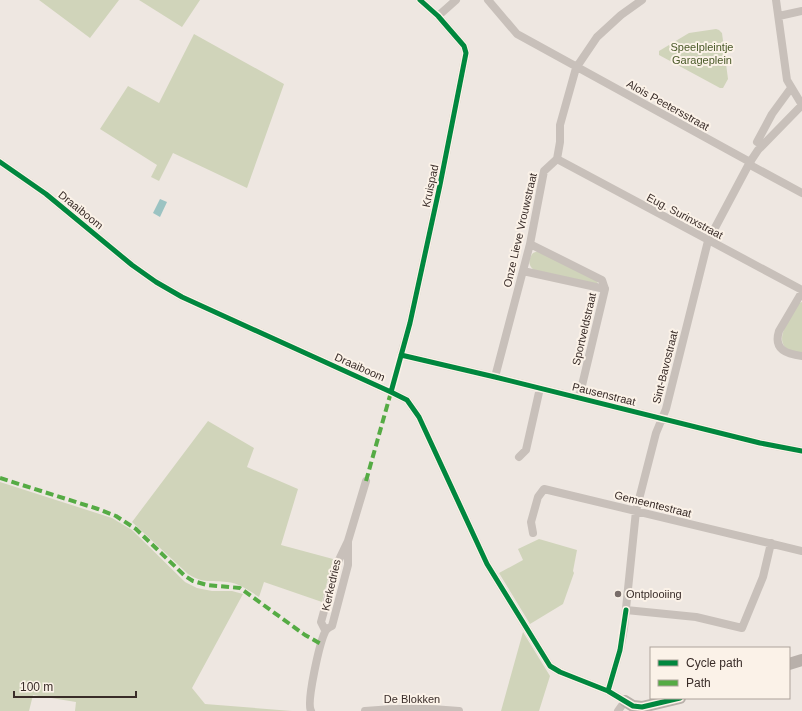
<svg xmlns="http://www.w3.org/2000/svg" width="802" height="711" font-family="Helvetica,sans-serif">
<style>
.green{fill:#d0d4ba}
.water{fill:#9bc3c2}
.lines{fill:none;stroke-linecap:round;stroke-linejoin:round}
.street{stroke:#c8c0ba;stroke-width:8}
.secondary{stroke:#b8b0aa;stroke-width:12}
.quiet{stroke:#55ab44;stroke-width:4;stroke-dasharray:8 4;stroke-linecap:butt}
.cycleway-casing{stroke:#fbf2e8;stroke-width:8}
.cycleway{stroke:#00873e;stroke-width:5}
.poi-dot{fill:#786d69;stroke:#fbf2e8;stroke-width:1.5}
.labels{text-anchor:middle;stroke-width:4;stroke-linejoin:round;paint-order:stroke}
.park-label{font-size:11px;fill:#4a5a29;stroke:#fbf2e8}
.street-label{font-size:11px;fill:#392c28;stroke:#fbf2e8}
.poi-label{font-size:11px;fill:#392c28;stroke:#fbf2e8;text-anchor:start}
</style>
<rect width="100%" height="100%" fill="#eee7e1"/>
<path class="green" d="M39,0H119L90,38Z
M139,0H200L182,27Z
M716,29L719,30L722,33L728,79L723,88H720L659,55V51L689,33Z
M194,34L284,84L247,188L173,153L159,181L151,177L157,165L100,129L128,86L159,103Z
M538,251L597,281L598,284L534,270C528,266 528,259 533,253Z
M802,302V353C798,352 793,352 789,350C771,341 793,314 799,303Z
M208,421L254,448L247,467L298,489L281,545L333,559L322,602L264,582L259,597C250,591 239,583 227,582C211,580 204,584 188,574L132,522Z
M0,482L112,518L132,530L185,582L197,588L212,591H232L243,594L192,688L205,704L292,711H75L76,702L33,695L29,711H0Z
M539,539L577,550L573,571L574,573L563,604L530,624L499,573L523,560L518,549Z
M523,632L550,676L539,711H501Z"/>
<path class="water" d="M160,199L167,202L160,217L153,213Z"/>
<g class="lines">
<path class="street" d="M420,0L438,16L464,46L466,53L440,185L410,323L401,355L495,377L760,443L802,451
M488,0L517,34L750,162L752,166L802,193
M776,0L787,80L802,105
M438,16L456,0
M779,16L802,11
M757,142L772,114L791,88
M557,159L802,290
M0,162L46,194L132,265L156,282L182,297L391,392L407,400L419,417L487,564L550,666L560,672L608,691L625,701L618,711
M530,244L602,280L605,289L579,398
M523,271L605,289
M802,292L779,331C773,350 787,354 802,356
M495,377L530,244L544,171L557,159L560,142V125L576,68L597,37L621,15L642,0
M519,457L526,450L540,388
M533,533L531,522L538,497L544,489L802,551
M626,610L696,617L742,628L763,577L771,543
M325,630L321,622L337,564L348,541L366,481
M608,691L620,650L624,628L636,511L656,433L666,409L708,241L750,162L758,150L802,105
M311,711C306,702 320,642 325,632C326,629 330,627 332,626L348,565V541
M365,711C397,708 428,708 459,711"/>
<path class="secondary" d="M789,664L802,660
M625,701L633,706L642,707L680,698"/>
<path class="quiet" d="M0,478L98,509L116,516L136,529L185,576L193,581L207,585L240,588L305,635L321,644
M366,481L391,392"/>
<defs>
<path id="cycleway" d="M0,162L46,194L132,265L156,282L182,297L391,392L407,400L419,417L487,564L550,666L560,672L608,691L633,706L642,707L680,698
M401,355L495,377L760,443L802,451
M391,392L410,323L440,185L466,53L464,46L438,16L420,0
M608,691L620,650L626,610"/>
</defs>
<use href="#cycleway" class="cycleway-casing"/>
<use href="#cycleway" class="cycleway"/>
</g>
<circle class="poi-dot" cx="618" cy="594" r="4"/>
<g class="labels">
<g class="park-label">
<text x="702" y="51">Speelpleintje<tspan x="702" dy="13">Garageplein</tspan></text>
</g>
<g class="street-label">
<text transform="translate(668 105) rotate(29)" y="4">Alois Peetersstraat</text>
<text transform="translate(430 186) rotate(-78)" y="4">Kruispad</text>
<text transform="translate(81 210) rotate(39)" y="4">Draaiboom</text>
<text transform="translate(685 216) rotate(28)" y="4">Eug. Surinxstraat</text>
<text transform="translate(520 230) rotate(-77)" y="4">Onze Lieve Vrouwstraat</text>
<text transform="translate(584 329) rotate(-77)" y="4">Sportveldstraat</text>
<text transform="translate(360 367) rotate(24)" y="4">Draaiboom</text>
<text transform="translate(665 367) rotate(-76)" y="4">Sint-Bavostraat</text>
<text transform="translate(604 394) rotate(14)" y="4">Pausenstraat</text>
<text transform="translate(653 504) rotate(14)" y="4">Gemeentestraat</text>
<text transform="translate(331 585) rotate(-77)" y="4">Kerkedries</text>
<text x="412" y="703">De Blokken</text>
</g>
<g class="poi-label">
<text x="626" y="598">Ontplooiing</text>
</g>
</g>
<rect x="650" y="647" width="140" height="52" fill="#fbf2e8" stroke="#ada39b"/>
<rect x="658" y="660" width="20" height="6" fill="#00873e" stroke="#ada39b"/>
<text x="686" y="667" font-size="12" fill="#392c28">Cycle path</text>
<rect x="658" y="680" width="20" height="6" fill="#55ab44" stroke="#ada39b"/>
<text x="686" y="687" font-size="12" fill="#392c28">Path</text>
<path d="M14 691v6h122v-6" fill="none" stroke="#392c28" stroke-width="2"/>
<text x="20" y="691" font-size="12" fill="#392c28" stroke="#fbf2e8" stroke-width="3" paint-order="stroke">100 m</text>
</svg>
